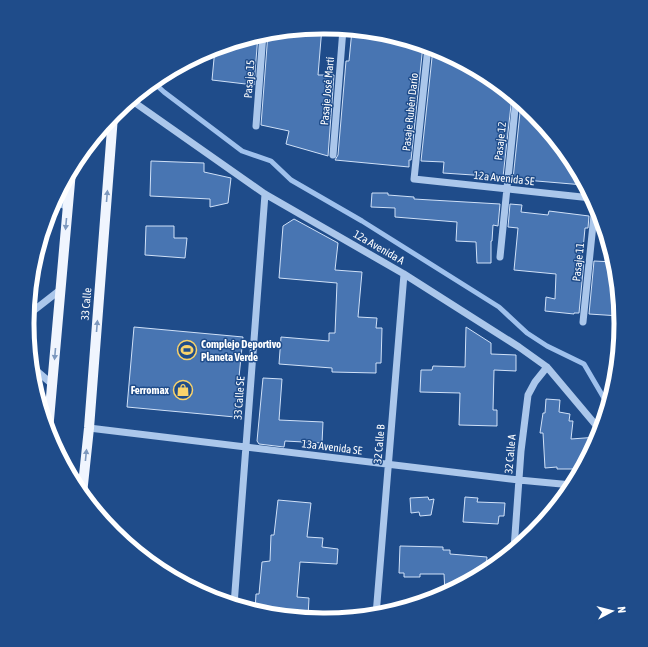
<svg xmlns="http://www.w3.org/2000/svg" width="648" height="647" font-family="'Asap Condensed',sans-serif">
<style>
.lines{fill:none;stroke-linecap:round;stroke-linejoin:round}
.stream{stroke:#9fc1ed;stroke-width:5}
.building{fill:#4875b2;stroke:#d0e1f8}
.minor{stroke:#abc7eb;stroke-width:7}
.major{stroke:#f0f5fe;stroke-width:10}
.oneway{fill:#7d98be}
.labels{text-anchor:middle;stroke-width:3;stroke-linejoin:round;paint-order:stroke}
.street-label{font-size:11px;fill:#fff;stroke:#1f4c8a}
.poi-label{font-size:11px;font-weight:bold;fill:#fff;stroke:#1f4c8a;text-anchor:start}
.rim{fill:none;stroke:#fff;stroke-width:5}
</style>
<rect width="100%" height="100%" fill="#1f4c8a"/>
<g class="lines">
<path class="stream" d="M153,82L164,92L242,151L271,161L291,180L362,221L499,307L527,333L547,346L584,364L608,405"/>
</g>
<path class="building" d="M322,27L318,75H334L328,156L286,144L289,131L261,125L268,33Z
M352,30L382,33L423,45L411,160H409V167L335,160L338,155L346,61H349Z
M258,35L254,85L212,80L215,48Z
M433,48L489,77L512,96L503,177L443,173L444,162L421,161Z
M521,103L534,114L571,159L584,185L513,179Z
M151,161L204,163V172L231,178L228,203L210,207V199L150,196Z
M372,193H388V195L414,197V199L500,204L498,226L493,225L492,241H491V263H477L476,242L456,241L457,222L395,217V208L371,207Z
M510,204L522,205L521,212L548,215L549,211L589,216L588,228H585L582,260H584L579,313H574V314L545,311L546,297L555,299L556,274L514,270L518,228L508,227Z
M294,219L338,243L335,270L362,272L358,317L377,318L376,328H382L381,363H376V373L332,372V368L279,364L281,337L329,341V333H335L337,283L279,278L283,226Z
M146,226H174V238H187L185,258L145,255Z
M594,261L614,262L620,316L589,314Z
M134,327L243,337L235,417L127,407Z
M466,327L491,343V354L516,355V371L494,370L493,410H497V426L459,425L460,393L420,392L421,370H432L433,366L465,367Z
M263,378L282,379L279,420L323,422L322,443L285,441L284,447L259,444L257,441Z
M546,399L560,400L559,412L570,414L569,421H573L571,439L598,437L581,469H557V467L545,468L543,433H540L543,413H545Z
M428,497L429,500L434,499L431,515L420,516L419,512L411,513L410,498Z
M465,497L478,498L477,502L505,503L504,516H499L498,524L463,522Z
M278,500L311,503L307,537L323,538L322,547L338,549L337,564L300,562L297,597L309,598L308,618L266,614L255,611L256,594H259L262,562L270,561L271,535H274Z
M400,546L443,547V550H450V554L487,557L486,571L445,593L444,574H420V577H404V573H399Z"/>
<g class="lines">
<path class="minor" d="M428,47L414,179L591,198
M131,100L265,194L404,274L519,347L547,367L600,430
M256,126L263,34
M333,155L343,29
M55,201L68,207
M500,257L516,99
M28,315L60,290
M583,322L595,205
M32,367L52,384
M89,428L519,480L572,485
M514,549L521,451L528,395L535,382L547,367
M234,605L265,194
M376,615L404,274"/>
<path class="major" d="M48,431L71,171
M82,494L89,428L113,116"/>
</g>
<defs><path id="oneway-solid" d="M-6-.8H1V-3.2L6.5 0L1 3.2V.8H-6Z"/></defs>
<g class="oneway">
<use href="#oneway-solid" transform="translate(107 196) rotate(-85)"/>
<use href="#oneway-solid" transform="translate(66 224) rotate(95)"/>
<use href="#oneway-solid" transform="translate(97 326) rotate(-85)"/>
<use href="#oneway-solid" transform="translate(55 354) rotate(95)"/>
<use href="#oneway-solid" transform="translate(86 455) rotate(-84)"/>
</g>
<defs>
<symbol id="stadium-ring" viewBox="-11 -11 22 22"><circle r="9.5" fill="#1f4c8a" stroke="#f9d36b" stroke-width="1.5"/><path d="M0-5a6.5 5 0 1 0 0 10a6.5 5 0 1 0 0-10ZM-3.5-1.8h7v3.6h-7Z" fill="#f9d36b"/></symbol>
<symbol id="shop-ring" viewBox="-11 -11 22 22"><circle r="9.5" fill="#1f4c8a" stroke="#f9d36b" stroke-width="1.5"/><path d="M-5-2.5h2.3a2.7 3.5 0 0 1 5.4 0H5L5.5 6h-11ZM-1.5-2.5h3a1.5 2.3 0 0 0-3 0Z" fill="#f9d36b"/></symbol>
</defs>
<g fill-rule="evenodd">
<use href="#stadium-ring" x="176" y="339" width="22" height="22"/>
<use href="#shop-ring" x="172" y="379" width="22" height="22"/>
</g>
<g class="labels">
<g class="street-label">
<text transform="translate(249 79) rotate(-86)" y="4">Pasaje 15</text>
<text transform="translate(327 91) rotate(-85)" y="4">Pasaje José Martí</text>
<text transform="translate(410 112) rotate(-84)" y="4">Pasaje Rubén Darío</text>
<text transform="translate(500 141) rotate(-84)" y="4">Pasaje 12</text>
<text transform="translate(504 178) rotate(6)" y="4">12a Avenida SE</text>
<text transform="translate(379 247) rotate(30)" y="4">12a Avenida A</text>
<text transform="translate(578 262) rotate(-84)" y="4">Pasaje 11</text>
<text transform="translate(86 304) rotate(-85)" y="4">33 Calle</text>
<text transform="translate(239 398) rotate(-86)" y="4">33 Calle SE</text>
<text transform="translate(379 444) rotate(-85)" y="4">32 Calle B</text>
<text transform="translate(332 447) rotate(7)" y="4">13a Avenida SE</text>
<text transform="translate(510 454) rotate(-85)" y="4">32 Calle A</text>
</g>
<g class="poi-label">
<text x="201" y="348">Complejo Deportivo<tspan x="201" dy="13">Planeta Verde</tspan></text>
<text x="169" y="394" text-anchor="end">Ferromax</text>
</g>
</g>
<path d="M0 0H648V647H0ZM323 34H325A289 289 0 0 1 614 323V324A289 289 0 0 1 325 613H323A289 289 0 0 1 34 324V323A289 289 0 0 1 323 34Z" fill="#1f4c8a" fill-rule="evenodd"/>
<path class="rim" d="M323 34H325A289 289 0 0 1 614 323V324A289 289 0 0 1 325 613H323A289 289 0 0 1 34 324V323A289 289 0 0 1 323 34Z"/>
<g transform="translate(612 611) rotate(83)" stroke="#1f4c8a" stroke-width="3" paint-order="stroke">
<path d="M0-3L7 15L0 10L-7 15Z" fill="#ffffff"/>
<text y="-6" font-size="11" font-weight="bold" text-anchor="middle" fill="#ffffff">N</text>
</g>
</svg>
